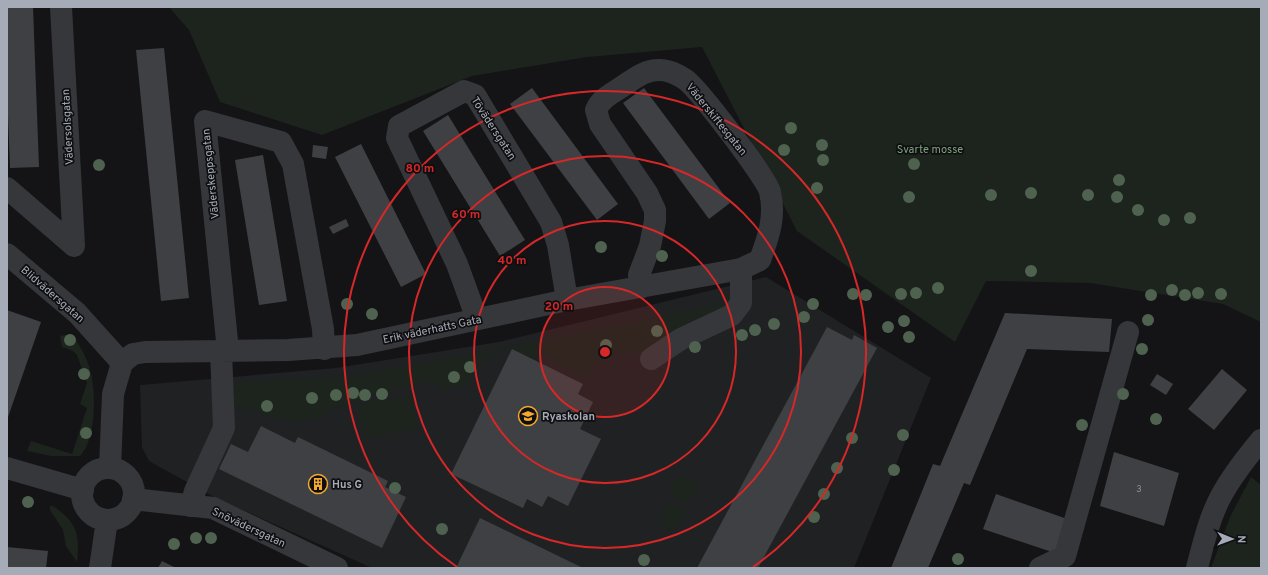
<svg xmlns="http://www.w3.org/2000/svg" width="1268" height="575" font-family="Overpass,sans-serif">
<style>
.built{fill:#202123}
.green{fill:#1c241d}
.building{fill:#3e4043}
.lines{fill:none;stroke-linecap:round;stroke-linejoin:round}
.minor{stroke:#35373b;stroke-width:22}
.tree{fill:#4e624f}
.ring{fill:none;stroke:#d62828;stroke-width:2}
.labels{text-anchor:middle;stroke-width:3.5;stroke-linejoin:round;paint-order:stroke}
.number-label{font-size:9px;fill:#8c919a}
.street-label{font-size:11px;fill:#a6acb7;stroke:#0f0f11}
.park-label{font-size:11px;fill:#7da27d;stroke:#0f0f11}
.poi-label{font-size:11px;font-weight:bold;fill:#a6acb7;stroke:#0f0f11;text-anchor:start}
.centre{fill:#d62828;stroke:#0f0f11;stroke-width:2}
.ring-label{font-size:12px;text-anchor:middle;font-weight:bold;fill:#d62828;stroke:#0f0f11;stroke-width:3.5;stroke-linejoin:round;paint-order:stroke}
</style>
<rect width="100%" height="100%" fill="#141416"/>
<path class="built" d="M766,277L931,378L854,568H372L214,497L149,461L142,447L140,385L336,368L499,342Z"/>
<path class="green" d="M169,7H1261V322L1223,304L1090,283L986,281L955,342L797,231L702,47L587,57L472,76L322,135L220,102L189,30Z
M727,288L731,296L730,304L646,354L620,353L603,359L597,362L585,378L542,355L539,361L511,348L483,358L465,385L442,389L434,380C399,388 364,397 330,410C324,412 320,417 314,419C291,426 255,412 233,405L230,382L344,377L399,368L729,303Z
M72,334C80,346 88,359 91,373C96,395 96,439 80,456H51L27,451L31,441L72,454L87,408L80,404L87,383L77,355L73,351L62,347L60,336Z
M412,395L418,429L364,438L358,404Z
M682,476L691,479L699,487L695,496L687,502L674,498L671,492L676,479Z
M1251,477L1261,485V568H1211L1230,517Z
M669,505C677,505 683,505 686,514L675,530L669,531L660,520L661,513Z
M50,506H53C77,522 80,534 77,562L66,546L63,530L50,510Z"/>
<path class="building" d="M7,7H33L39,167L10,168L7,90Z
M164,48L189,298L161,301L136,50Z
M532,88L618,204L597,220L510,104Z
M644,88L730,203L709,219L623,103Z
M448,115L525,240L500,256L423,131Z
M361,144L426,274L401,287L335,157Z
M313,145L328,147L326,159L312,157Z
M263,155L287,301L259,305L235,160Z
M346,219L349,226L333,234L329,227Z
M7,310L41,322L7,420Z
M1005,313L1112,319L1109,352L1027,349L970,485L964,483L928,568H891L933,464L940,466Z
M827,327L852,340L854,335L877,348L758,568H697Z
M512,349L583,384L578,394L593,402L580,429L601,439L568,506L548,496L542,507L527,499L523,508L451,474Z
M1222,369L1247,390L1214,430L1188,409Z
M1157,374L1173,384L1166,395L1150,385Z
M261,426L295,443L298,437L388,481L385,487L406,497L382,548L219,469L231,444L248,452Z
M1114,452L1179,473L1164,526L1100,506Z
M996,494L1070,520L1058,554L983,529Z
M480,518L583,568H456Z
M7,547L48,551L46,568H7Z
M162,561L176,568H158Z"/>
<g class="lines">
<path class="minor" d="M61,7L74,246
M7,188L74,246
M7,254L77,313L122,363
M477,319L457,264L397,138L399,126L464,91L475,95L551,222L558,245L567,300
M228,351L205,121L281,142L293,164L323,329L324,349
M651,359L681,339L732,315L741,303V269
M122,363L133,354L145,352L288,350L357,345L567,300L741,269L760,260C768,238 776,217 770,192C767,178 699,90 686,80C679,75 667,69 658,70C645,70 634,79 623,86C613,93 601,98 596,110L600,124L647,193L655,210V221L650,246L639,275L642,287
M7,468L83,490
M110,468L113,394L122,363
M82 494a26 26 0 1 1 52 0a26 26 0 1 1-52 0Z
M133,499L213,508L337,568
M191,506L195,491L224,428L221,351
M100,568L107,520
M1040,568L1065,556L1128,332
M1197,568C1203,545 1209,519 1220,498C1231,477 1246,458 1261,440"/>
</g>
<g class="tree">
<circle cx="791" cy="128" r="6"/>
<circle cx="822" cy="145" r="6"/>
<circle cx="784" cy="150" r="6"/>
<circle cx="823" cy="160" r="6"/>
<circle cx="914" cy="164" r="6"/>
<circle cx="99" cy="165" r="6"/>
<circle cx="1119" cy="180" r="6"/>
<circle cx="817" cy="188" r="6"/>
<circle cx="1031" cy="193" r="6"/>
<circle cx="991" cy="195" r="6"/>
<circle cx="1088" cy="195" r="6"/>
<circle cx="909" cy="197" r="6"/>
<circle cx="1117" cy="197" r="6"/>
<circle cx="1138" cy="210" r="6"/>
<circle cx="1190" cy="218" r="6"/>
<circle cx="1164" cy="220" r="6"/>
<circle cx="601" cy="247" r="6"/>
<circle cx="662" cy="256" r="6"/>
<circle cx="1031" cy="271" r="6"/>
<circle cx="938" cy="288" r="6"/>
<circle cx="1172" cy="290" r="6"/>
<circle cx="916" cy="293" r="6"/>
<circle cx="1198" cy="293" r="6"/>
<circle cx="853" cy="294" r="6"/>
<circle cx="901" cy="294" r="6"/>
<circle cx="1221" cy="294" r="6"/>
<circle cx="866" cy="295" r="6"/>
<circle cx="1151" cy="295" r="6"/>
<circle cx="1185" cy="295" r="6"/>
<circle cx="347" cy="304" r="6"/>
<circle cx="813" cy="304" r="6"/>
<circle cx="372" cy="314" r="6"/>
<circle cx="804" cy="317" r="6"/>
<circle cx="1148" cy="320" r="6"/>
<circle cx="904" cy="321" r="6"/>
<circle cx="774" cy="324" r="6"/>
<circle cx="888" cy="327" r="6"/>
<circle cx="755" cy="330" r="6"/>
<circle cx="657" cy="331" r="6"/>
<circle cx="742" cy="335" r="6"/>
<circle cx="909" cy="337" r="6"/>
<circle cx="70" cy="340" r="6"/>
<circle cx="606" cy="345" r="6"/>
<circle cx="695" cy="347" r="6"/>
<circle cx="1142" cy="349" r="6"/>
<circle cx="470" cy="367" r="6"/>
<circle cx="84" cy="374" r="6"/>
<circle cx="454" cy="377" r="6"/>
<circle cx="353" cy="393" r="6"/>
<circle cx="382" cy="394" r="6"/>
<circle cx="1123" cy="394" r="6"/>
<circle cx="336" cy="395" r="6"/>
<circle cx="365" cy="395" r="6"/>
<circle cx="312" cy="398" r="6"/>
<circle cx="267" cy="406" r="6"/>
<circle cx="1156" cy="419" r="6"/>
<circle cx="1082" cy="425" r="6"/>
<circle cx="86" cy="433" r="6"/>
<circle cx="903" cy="435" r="6"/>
<circle cx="852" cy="438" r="6"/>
<circle cx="837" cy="468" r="6"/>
<circle cx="894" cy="470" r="6"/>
<circle cx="395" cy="488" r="6"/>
<circle cx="824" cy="494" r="6"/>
<circle cx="28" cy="502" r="6"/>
<circle cx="814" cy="517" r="6"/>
<circle cx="442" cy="529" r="6"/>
<circle cx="196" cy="538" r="6"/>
<circle cx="211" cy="538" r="6"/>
<circle cx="174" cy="544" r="6"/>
<circle cx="958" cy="559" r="6"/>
<circle cx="644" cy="560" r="6"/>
</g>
<circle cx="605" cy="352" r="65" fill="#d62828" fill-opacity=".12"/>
<g class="ring">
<circle cx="605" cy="352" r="65"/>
<circle cx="605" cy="352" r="131"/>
<circle cx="605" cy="352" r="196"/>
<path d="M457 567A261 261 0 1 1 753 567"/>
</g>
<defs>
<symbol id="school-ring" viewBox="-11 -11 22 22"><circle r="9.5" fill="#0f0f11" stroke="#f4a82f" stroke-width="1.5"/><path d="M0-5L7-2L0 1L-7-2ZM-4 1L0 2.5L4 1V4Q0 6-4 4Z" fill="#f4a82f"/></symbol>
<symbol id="building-ring" viewBox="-11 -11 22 22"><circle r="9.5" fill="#0f0f11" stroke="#f4a82f" stroke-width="1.5"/><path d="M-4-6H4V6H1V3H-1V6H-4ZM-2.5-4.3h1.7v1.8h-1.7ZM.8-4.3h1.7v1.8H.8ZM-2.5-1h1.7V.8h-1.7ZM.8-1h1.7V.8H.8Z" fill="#f4a82f"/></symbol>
</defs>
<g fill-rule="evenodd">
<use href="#school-ring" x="517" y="405" width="22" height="22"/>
<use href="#building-ring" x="307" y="473" width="22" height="22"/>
</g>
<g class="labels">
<g class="number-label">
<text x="1139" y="492">3</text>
</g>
<g class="street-label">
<text transform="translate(717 119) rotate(51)" y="4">Väderskiftesgatan</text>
<text transform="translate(67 127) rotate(-93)" y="4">Vädersolsgatan</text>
<text transform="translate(494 128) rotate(57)" y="4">Tövädersgatan</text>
<text transform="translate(210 174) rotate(-96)" y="4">Väderskeppsgatan</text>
<text transform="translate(53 294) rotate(41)" y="4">Blidvädersgatan</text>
<text transform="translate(432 329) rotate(-12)" y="4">Erik väderhatts Gata</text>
<text transform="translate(249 527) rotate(25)" y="4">Snövädersgatan</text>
</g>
<g class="park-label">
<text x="930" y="153">Svarte mosse</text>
</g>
<g class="poi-label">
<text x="542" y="420">Ryaskolan</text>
<text x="332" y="488">Hus G</text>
</g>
</g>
<circle cx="605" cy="352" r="6" class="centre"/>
<g class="ring-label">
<text x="420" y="172">80 m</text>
<text x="466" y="218">60 m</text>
<text x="512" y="264">40 m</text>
<text x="559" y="310">20 m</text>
</g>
<rect width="1268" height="575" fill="none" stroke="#a6acb7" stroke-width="16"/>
<g transform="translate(1232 539) rotate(91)" stroke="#0f0f11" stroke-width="3" paint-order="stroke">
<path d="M0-3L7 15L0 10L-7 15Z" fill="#a6acb7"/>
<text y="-6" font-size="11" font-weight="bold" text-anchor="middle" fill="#a6acb7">N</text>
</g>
</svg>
